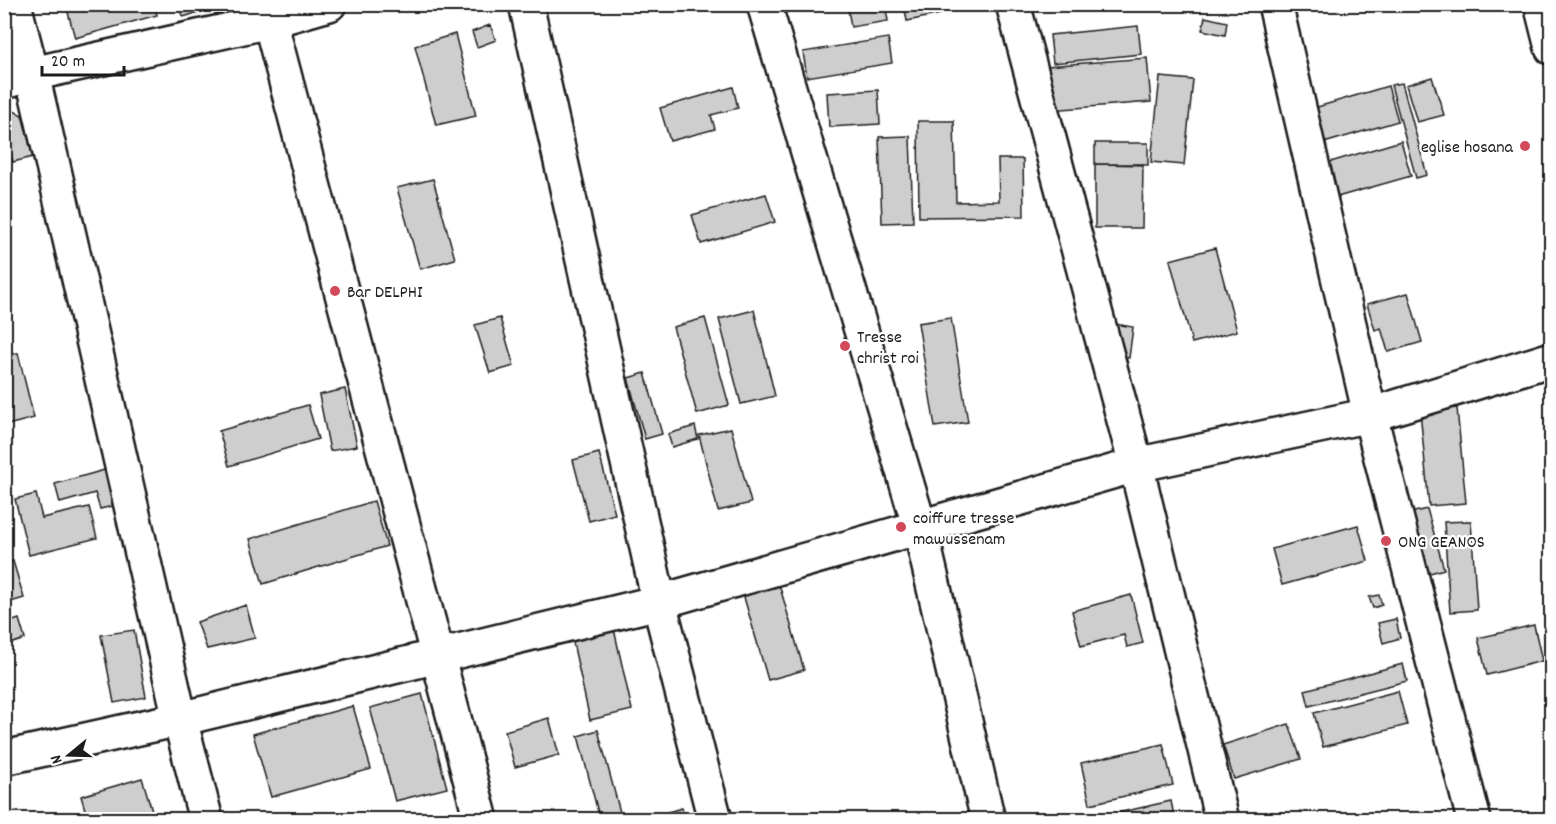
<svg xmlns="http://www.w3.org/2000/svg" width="1556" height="824" font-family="Dekko,sans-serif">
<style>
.building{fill:#cecece;stroke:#1c1c1c;stroke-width:1.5}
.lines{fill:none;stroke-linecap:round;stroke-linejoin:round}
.minor-casing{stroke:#1c1c1c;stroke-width:38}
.minor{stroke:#fff;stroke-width:33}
.poi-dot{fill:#d1495b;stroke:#fff;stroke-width:2}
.labels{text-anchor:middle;stroke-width:4.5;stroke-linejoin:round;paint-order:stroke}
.poi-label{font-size:18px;fill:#1c1c1c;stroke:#fff;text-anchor:start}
</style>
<rect width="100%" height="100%" fill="#fff"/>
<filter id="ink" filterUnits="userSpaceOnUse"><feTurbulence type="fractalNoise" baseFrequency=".0167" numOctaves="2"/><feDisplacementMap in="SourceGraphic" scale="12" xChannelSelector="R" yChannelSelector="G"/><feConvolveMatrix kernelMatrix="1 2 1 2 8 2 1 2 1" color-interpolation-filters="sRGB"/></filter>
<g filter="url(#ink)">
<path class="building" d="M154,4L157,15L75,38L66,5Z
M179,4H226L183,17Z
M847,4H885L888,21L851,27Z
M904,4H939L941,14L907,21Z
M1275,4H1331L1278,16Z
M1205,17L1227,22L1225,35L1202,30Z
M490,25L496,40L477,47L472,32Z
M1138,26L1141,54L1053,63L1050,35Z
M455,34L476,116L436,125L415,46Z
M888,38L892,63L807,77L803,52Z
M1147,58L1151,102L1050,110L1047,66Z
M1160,77L1193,80L1184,165L1151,162Z
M1432,77L1444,115L1417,122L1406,85Z
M1402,83L1427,175L1416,178L1391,85Z
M1388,86L1398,121L1324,143L1314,108Z
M733,87L738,108L711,115L715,129L670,141L660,108Z
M878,90L880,124L829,127L827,93Z
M4,106L22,115L33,157L13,162L4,130Z
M918,121H954L956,202L999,201L998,159H1023L1024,216L919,217Z
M910,136L913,222L882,223L879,137Z
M1401,141L1411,176L1337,197L1327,163Z
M1095,143H1148V165L1095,164Z
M1095,164H1143L1142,228H1095Z
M433,179L455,259L420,269L397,188Z
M766,194L775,222L701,244L692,215Z
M1215,248L1237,331L1192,343L1170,260Z
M1408,293L1422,342L1388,352L1381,328L1375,330L1367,304Z
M754,310L775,396L741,404L719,319Z
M500,318L514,366L490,373L475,325Z
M705,318L729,405L697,414L673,327Z
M951,318L968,422L935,427L918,323Z
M1115,324L1133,327L1129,358L1110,355Z
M18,353L34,418L4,426V356Z
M645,373L662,434L645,439L628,378Z
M345,389L357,446L330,451L319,395Z
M308,405L318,439L229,466L219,431Z
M1457,408L1466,503L1429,506L1420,411Z
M695,426L698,439L672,447L668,434Z
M731,428L751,503L718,511L699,435Z
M599,453L615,514L589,521L573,460Z
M108,469L117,505L100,509L95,493L60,503L55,484Z
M36,494L42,518L89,507L97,538L29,555L15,499Z
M374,501L387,546L263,584L250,539Z
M1427,509L1444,569L1423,575L1406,514Z
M1471,521L1477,610L1450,612L1444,522Z
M1358,525L1368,561L1282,585L1272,549Z
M13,561L24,598L4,604V563Z
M777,577L804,670L768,680L741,587Z
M1131,595L1143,643L1127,647L1124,635L1081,646L1072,611Z
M1379,595L1382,605L1373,608L1369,597Z
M246,605L255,638L207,649L197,622Z
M19,619L25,639L4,646V624Z
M1396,619L1400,638L1383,643L1378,623Z
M612,620L632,710L590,720L570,629Z
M1534,625L1542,661L1487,675L1478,638Z
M134,630L146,697L114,703L101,635Z
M1403,664L1407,681L1309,706L1305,690Z
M1398,691L1407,725L1323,747L1314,713Z
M422,694L447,788L395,801L370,708Z
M353,706L371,769L271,797L253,734Z
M549,718L559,755L515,767L505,731Z
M1289,724L1301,759L1234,779L1223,745Z
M598,730L621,816L607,820H600L578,736Z
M1163,744L1173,785L1090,804L1081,763Z
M142,778L155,820H88L81,796Z
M1171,801L1175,820H1109L1108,815Z
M682,808L685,820H639Z"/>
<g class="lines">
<defs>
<path id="minor" d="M14,4L32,74L180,719L206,820
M265,4L270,21L329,4
M526,4L659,602L715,820
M764,4L920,528L988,820
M1013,4L1136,465L1222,820
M1275,4L1370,415L1474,820
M1541,4L1552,48
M4,82L32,74L270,21L481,820
M4,758L180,719L659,602L1136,465L1370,415L1552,359"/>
</defs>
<use href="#minor" class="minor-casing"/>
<use href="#minor" class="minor"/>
</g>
</g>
<g class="poi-dot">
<circle cx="1525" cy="146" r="6"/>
<circle cx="335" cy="291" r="6"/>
<circle cx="845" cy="346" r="6"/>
<circle cx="901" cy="527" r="6"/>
<circle cx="1386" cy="541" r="6"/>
</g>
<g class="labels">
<g class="poi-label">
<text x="1513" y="152" text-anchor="end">eglise hosana</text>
<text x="347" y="297">Bar DELPHI</text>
<text x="857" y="342">Tresse<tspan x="857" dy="21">christ roi</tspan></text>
<text x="913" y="523">coiffure tresse<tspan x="913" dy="21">mawussenam</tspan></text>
<text x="1398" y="547">ONG GEANOS</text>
</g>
</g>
<rect width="1556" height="824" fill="none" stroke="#fff" stroke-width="24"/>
<rect x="12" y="12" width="1532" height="800" fill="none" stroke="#1c1c1c" stroke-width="2" filter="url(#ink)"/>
<g transform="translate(69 755) rotate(251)" stroke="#ffffff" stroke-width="4.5" paint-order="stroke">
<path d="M0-4.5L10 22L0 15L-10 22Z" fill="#1c1c1c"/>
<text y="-9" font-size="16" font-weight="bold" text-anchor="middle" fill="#1c1c1c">N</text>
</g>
<path d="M42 66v9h82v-9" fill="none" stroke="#1c1c1c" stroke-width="3"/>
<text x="51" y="66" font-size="18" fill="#1c1c1c" stroke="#ffffff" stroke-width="4.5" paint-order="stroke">20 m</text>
</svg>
